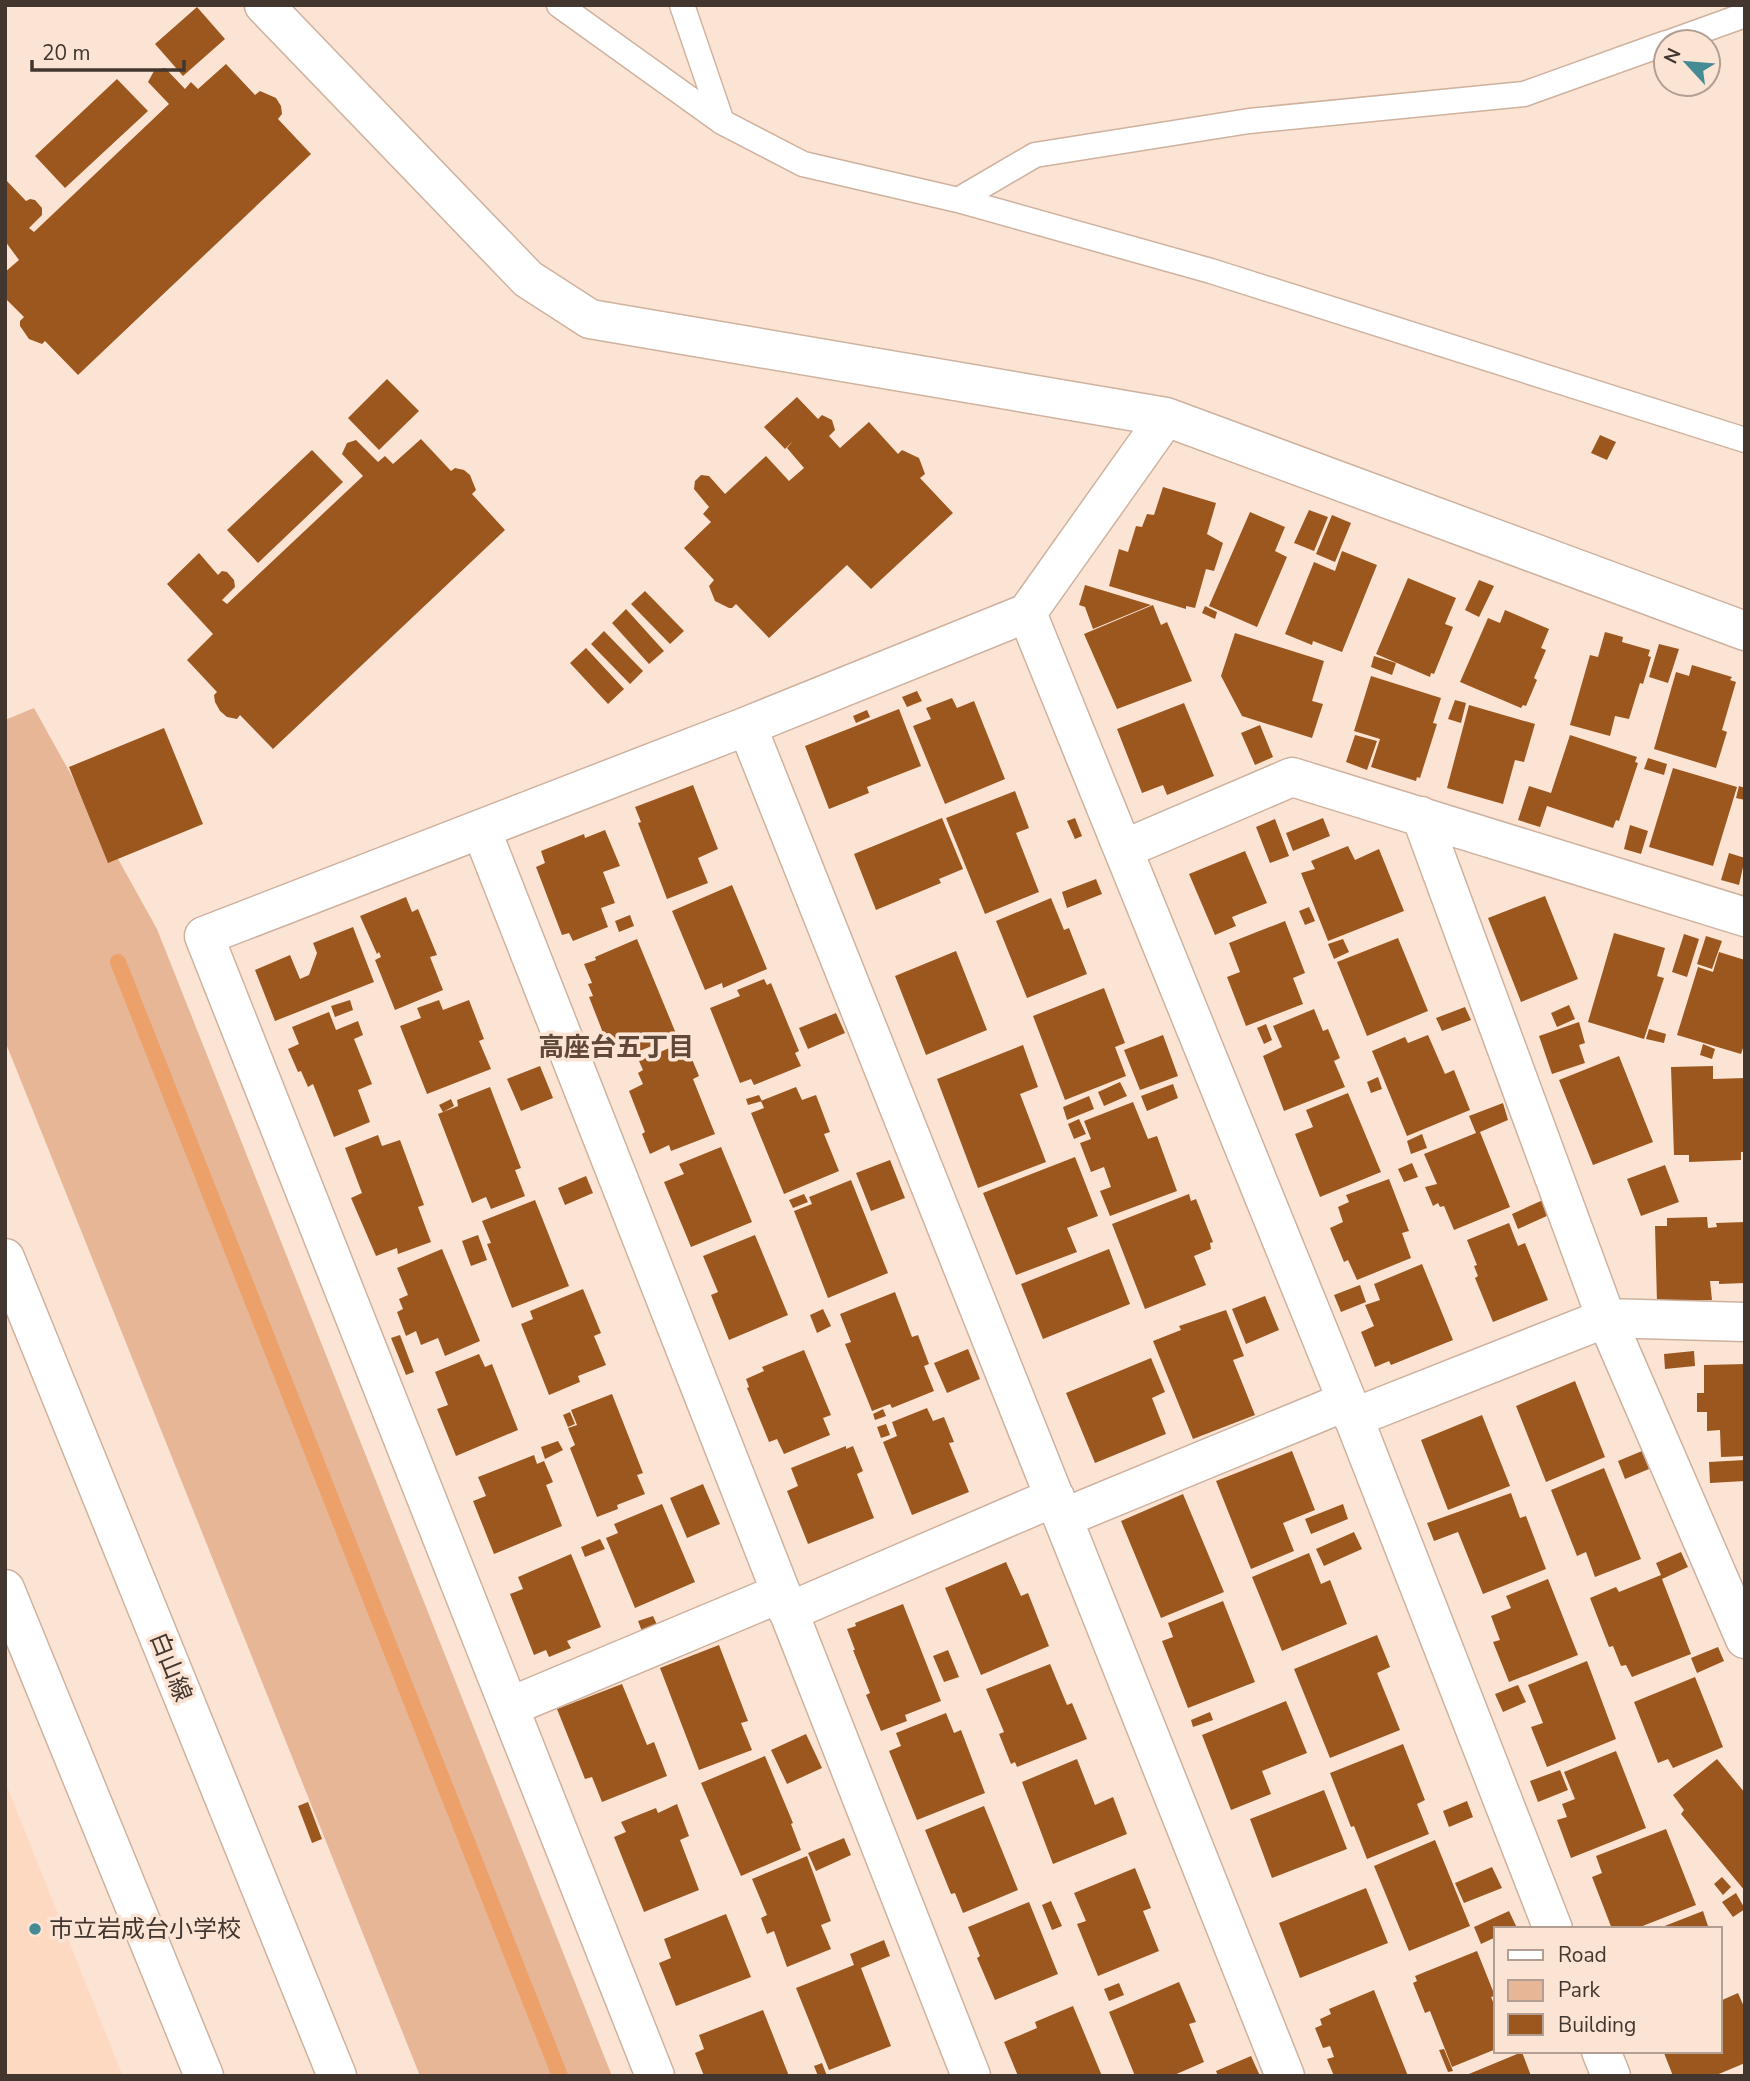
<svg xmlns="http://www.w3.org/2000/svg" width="1750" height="2081" font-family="'Nunito Sans','Noto Sans JP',sans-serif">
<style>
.built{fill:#fed9c1}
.green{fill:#e6b696}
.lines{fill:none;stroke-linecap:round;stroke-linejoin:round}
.stream{stroke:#eca16b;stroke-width:16}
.building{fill:#9b571e}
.service-casing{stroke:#ceb29f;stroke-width:27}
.minor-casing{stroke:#ceb29f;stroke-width:41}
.tertiary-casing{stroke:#ceb29f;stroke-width:41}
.service{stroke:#fff;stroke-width:24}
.minor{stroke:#fff;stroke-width:38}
.tertiary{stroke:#fff;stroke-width:38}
.poi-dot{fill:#448b93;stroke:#fce4d5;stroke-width:2.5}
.labels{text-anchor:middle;stroke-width:7;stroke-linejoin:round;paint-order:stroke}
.street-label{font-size:24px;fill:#42362f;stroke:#fce4d5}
.poi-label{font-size:24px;fill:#42362f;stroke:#fce4d5;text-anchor:start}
.neighbourhood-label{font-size:26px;font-weight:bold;fill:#5f4837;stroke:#fce4d5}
</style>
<rect width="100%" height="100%" fill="#fce4d5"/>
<path class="built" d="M5,1781L123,2076H5Z"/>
<path class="green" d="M34,708L157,929L612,2076H420L5,1041V720Z"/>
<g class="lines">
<path class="stream" d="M118,962L560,2076"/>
</g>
<path class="building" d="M197,7L225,39L183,76L155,44Z
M226,64L255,95L260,91L276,98L281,106L282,114L278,119L311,154L78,375L45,341L42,344L29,339L20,326V321L24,317L5,298V272L19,260L5,241V179L26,201L30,199L35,200L42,208V215L29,228L34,232L169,104L148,82L154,71L165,68L185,89L191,82L198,89Z
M117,79L148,111L65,188L35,156Z
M387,379L419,411L379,450L348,418Z
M797,397L818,419L822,415L832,420L835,430L829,436L840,448L869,422L898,454L902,450L919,458L925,474L920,478L953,513L871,589L847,565L769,638L736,604L732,608H729L715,601L709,586L714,580L684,548L711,522L703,514L709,507L694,489L695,481L701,475L709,476L725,494L766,456L789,481L804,468L787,448L793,441L785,449L764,427Z
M1600,435L1616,442L1607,460L1591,453Z
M421,439L451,471L455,468L464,470L470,475L476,490L472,494L505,530L273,749L240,715L237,719L227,717L220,711L215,702L214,695L217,692L187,660L213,634L167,584L199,553L218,575L222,571L227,572L234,580L235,587L222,600L227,604L363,476L342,454L347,443L356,440L378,462L385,456L393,464Z
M312,450L343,482L258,563L227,530Z
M1163,487L1216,503L1207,534L1223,543L1214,571L1206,569L1195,608L1186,606V609L1109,586L1119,549L1128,552L1136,526L1142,527L1147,514L1154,515Z
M1309,510L1328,517L1314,551L1294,543Z
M1250,512L1285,527L1275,551L1287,557L1257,627L1209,606Z
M1332,515L1351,523L1335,562L1316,554Z
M1342,551L1377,565L1342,652L1313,641L1312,645L1285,634L1314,562L1335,571Z
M1408,578L1456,598L1445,624L1453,627L1434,674L1431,673L1430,677L1376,654Z
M1479,580L1494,586L1479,617L1465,610Z
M1085,585L1151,605L1093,629L1085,607L1079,605Z
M645,591L684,631L670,644L631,604Z
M1153,605L1161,625L1167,622L1192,681L1117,709L1084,634Z
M1205,606L1217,612L1215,619L1202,613Z
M626,609L664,651L649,664L612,623Z
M1505,610L1549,629L1541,648L1546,650L1534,678L1537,680L1526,706L1523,705L1521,708L1460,682L1488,618L1500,623Z
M604,631L643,671L630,684L591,644Z
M1605,632L1623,637L1622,642L1650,650L1648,656L1651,657L1643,684L1640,683L1629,719L1615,716L1610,736L1570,725L1590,655L1598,657Z
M1235,633L1324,661L1312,701L1323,704L1312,738L1242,716L1221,676Z
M1659,644L1679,649L1668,683L1649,677Z
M586,648L624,689L608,704L570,663Z
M1374,656L1396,663L1392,675L1371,667Z
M1692,665L1732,677L1730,680L1736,682L1722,730L1727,732L1716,768L1654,749L1676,672L1689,676Z
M1371,676L1441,698L1433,723L1437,724L1420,778L1417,777L1416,781L1371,767L1380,739L1354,731Z
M917,691L922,701L907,707L902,697Z
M952,698L957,708L974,701L1005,779L945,804L913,726L931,719L926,708Z
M1455,700L1466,703L1461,723L1448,719Z
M1184,703L1214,776L1167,795L1163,785L1142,793L1117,729Z
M1469,705L1535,724L1524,762L1515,760L1503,804L1447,788Z
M899,709L921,766L867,787L869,793L829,809L805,746Z
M867,710L870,717L856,723L853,716Z
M1260,725L1273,757L1255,765L1241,733Z
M164,728L203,824L108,863L69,767Z
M1355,735L1377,741L1367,770L1346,762Z
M1570,735L1637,757L1635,762L1638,763L1619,821L1616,820L1613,828L1547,806L1540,827L1518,820L1529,786L1551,793Z
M1648,758L1667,764L1664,775L1644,769Z
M1673,768L1737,787L1713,866L1649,847Z
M693,785L718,849L698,858L708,883L667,899L638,823L641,822L635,807Z
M1739,786L1745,788V800L1736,798Z
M1015,791L1029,828L1016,833L1039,892L985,914L946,818Z
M942,818L963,869L939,879L941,883L876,910L854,854Z
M1075,818L1082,836L1075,839L1067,821Z
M1323,818L1330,836L1293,851L1286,833Z
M1275,819L1289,856L1270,863L1256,827Z
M1630,825L1648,831L1641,854L1624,849Z
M605,830L620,866L603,872L615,903L601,908L608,927L573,941L569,933L562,935L536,867L545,863L541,851L584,834L585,838Z
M1348,846L1355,860L1379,849L1404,911L1328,941L1301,873L1315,869L1311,861Z
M1245,851L1267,903L1232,917L1236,926L1215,935L1189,874Z
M1729,853L1745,858L1739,885L1721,880Z
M1096,879L1102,894L1067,908L1062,892Z
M732,885L767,969L723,988L722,983L705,990L672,911Z
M1545,896L1578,979L1521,1002L1488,918Z
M406,897L412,912L418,909L437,955L430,957L443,990L395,1010L375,960L381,957L379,952L377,954L360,916Z
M1051,898L1064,930L1069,928L1087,974L1027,998L996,921Z
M1309,907L1315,921L1305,925L1299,911Z
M630,915L634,926L619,932L615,921Z
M1285,921L1305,973L1293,978L1303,1004L1246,1026L1227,977L1240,972L1229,943Z
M353,927L374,982L275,1021L255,970L290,955L300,979L309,975L317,953L313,943Z
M1614,933L1665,948L1657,976L1664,978L1644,1039L1588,1022Z
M1684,934L1699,939L1687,977L1672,972Z
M1706,936L1722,941L1712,969L1697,964Z
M1398,938L1428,1011L1367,1036L1337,962Z
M637,939L677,1036L632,1054L625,1036L607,1043L589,997L593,996L588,984L592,983L584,964L596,960L595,957Z
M1343,939L1349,952L1334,959L1328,944Z
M956,951L987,1030L926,1055L895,976Z
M1719,952L1745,960V1042L1741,1054L1677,1035L1698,967L1713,972Z
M764,979L767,985L771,983L799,1051L795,1053L801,1066L754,1085L751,1079L740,1083L710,1008L740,996L737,990Z
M1104,988L1125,1043L1115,1047L1126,1076L1065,1100L1033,1016Z
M350,1000L353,1010L335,1017L331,1006Z
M439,1000L443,1010L469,1000L484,1039L479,1041L491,1069L427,1094L400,1026L421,1018L417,1008Z
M1569,1005L1575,1019L1557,1027L1551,1013Z
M1465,1007L1471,1020L1442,1031L1436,1018Z
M1314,1009L1323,1031L1328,1029L1340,1058L1334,1061L1345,1087L1284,1111L1263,1056L1282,1047L1273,1026Z
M329,1012L336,1030L358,1021L363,1035L354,1039L372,1084L358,1090L370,1122L334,1137L313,1084L308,1087L301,1071L298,1072L288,1049L299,1044L292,1027Z
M836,1013L845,1033L808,1049L799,1028Z
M1579,1022L1585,1043L1579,1045L1585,1063L1552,1074L1539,1036Z
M1266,1024L1272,1040L1264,1044L1257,1028Z
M1649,1029L1666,1034L1664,1043L1646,1039Z
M1163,1035L1178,1076L1140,1090L1124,1050Z
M1428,1035L1445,1074L1454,1070L1470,1110L1407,1136L1372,1051L1405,1037L1408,1043Z
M1703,1044L1715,1049L1712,1059L1700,1055Z
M1023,1045L1038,1087L1020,1094L1046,1162L978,1188L937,1079Z
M674,1046L678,1056L689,1052L699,1076L693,1079L715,1134L671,1151L669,1145L650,1154L642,1134L645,1132L629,1091L643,1084L638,1073L643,1070L639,1061Z
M1619,1056L1653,1142L1593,1165L1559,1080Z
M540,1066L553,1098L521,1111L507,1079Z
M1713,1066V1079L1745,1078V1152H1741V1160L1689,1162V1155H1674L1671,1067Z
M1378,1077L1382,1089L1371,1093L1367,1082Z
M1120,1082L1127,1096L1104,1106L1098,1092Z
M1173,1084L1178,1098L1147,1111L1141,1096Z
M490,1087L521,1168L515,1170L525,1196L491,1209L486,1197L472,1203L438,1114L458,1106L457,1100Z
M796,1087L802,1100L816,1095L830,1132L824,1134L839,1171L784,1194L751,1113L764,1108L761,1101Z
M1348,1093L1381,1172L1320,1197L1295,1134L1313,1127L1306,1110Z
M759,1095L762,1101L748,1105L746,1099Z
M1089,1096L1094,1109L1067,1120L1063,1107Z
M451,1099L454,1106L443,1112L439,1105Z
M1133,1102L1148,1139L1157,1136L1177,1191L1110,1216L1100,1191L1111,1187L1104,1167L1091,1172L1080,1143L1091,1139L1084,1121Z
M1503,1103L1508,1120L1480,1132L1510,1207L1454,1230L1444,1206L1440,1207L1438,1203L1433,1206L1425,1187L1437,1184L1424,1154L1476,1133L1469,1116Z
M1079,1119L1086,1134L1074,1139L1068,1124Z
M1422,1134L1427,1148L1411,1154L1407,1141Z
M378,1135L382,1146L400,1140L424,1205L418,1207L431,1242L398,1254L397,1248L376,1256L351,1198L362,1193L345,1148Z
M721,1147L752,1222L691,1247L664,1182L684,1174L679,1164Z
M1075,1157L1098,1216L1067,1228L1077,1252L1016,1275L983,1193Z
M890,1160L905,1198L871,1211L856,1173Z
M1412,1163L1418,1177L1404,1182L1398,1169Z
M1665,1165L1679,1202L1641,1216L1627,1179Z
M586,1176L593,1193L565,1205L558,1188Z
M1389,1179L1409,1231L1402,1233L1411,1258L1357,1280L1348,1260L1344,1262L1330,1228L1343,1222L1338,1207L1349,1202L1346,1195Z
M851,1180L888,1273L828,1298L794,1211L812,1204L809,1197Z
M804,1194L808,1202L793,1208L789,1200Z
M1189,1194L1191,1201L1196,1199L1213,1242L1210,1243L1211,1249L1194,1256L1206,1285L1145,1309L1112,1224Z
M535,1200L569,1286L512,1308L487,1244L491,1243L482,1221Z
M1543,1200L1549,1215L1518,1229L1512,1214Z
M1707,1217L1708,1228L1717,1227L1716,1223L1745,1222V1283L1719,1284V1281H1710L1712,1300L1657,1302L1655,1226H1667V1218Z
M1509,1223L1518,1246L1525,1243L1548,1300L1493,1322L1475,1278L1478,1276L1474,1266L1477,1265L1467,1240Z
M478,1235L487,1260L471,1266L462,1241Z
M755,1235L788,1315L729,1340L711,1295L718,1292L703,1256Z
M442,1249L480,1341L445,1356L438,1338L421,1345L416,1331L406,1336L397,1312L403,1309L399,1299L408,1295L397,1268Z
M1109,1249L1130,1304L1043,1339L1021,1284Z
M1422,1264L1453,1340L1391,1365L1389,1361L1375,1367L1361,1332L1374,1326L1365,1305L1380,1300L1374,1284Z
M1360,1285L1366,1302L1341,1312L1334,1295Z
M583,1289L601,1333L594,1336L606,1365L578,1376L580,1382L549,1395L521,1324L533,1319L530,1311Z
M895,1292L912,1337L918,1335L929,1364L924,1366L934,1391L892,1408L890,1404L872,1411L845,1344L851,1342L840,1314Z
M1265,1296L1279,1330L1246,1344L1232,1309Z
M823,1309L831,1326L817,1333L810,1315Z
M1226,1310L1244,1356L1233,1360L1255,1415L1193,1439L1153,1341L1181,1330L1179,1326Z
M400,1335L414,1372L406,1375L391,1338Z
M968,1349L980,1379L947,1393L934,1363Z
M804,1350L831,1415L823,1418L830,1435L784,1454L777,1439L769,1442L747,1388L749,1387L746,1379L764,1371L762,1367Z
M1694,1351L1695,1366L1665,1369L1664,1354Z
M479,1354L485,1367L492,1364L518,1430L456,1456L437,1409L448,1405L435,1372Z
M1151,1358L1165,1392L1152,1398L1166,1434L1095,1463L1066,1393Z
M1745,1364V1456L1721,1457L1720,1430L1707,1431V1412H1697V1393H1704V1365Z
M1575,1381L1605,1457L1546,1482L1516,1406Z
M612,1394L643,1473L637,1475L645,1494L617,1505L618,1509L597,1517L570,1448L575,1445L568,1428L577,1425L571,1410Z
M927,1408L933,1421L944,1417L954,1442L949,1443L969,1492L912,1515L883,1442L897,1436L892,1422Z
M883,1409L886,1416L875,1420L873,1414Z
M570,1412L575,1424L568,1427L563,1415Z
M1482,1415L1510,1486L1448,1510L1421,1440Z
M886,1424L890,1435L881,1438L877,1427Z
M558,1441L563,1450L545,1459L541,1447Z
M846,1446V1449L853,1446L863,1471L857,1474L874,1518L808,1544L787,1491L798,1486L791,1468Z
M1292,1451L1315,1510L1283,1523L1294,1551L1251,1569L1216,1481Z
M1642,1451L1649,1469L1625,1479L1618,1461Z
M534,1455L537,1464L544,1461L553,1482L546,1485L562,1526L494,1554L473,1501L486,1496L478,1477Z
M1745,1460V1481L1710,1483L1709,1462Z
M1604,1468L1641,1559L1595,1577L1586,1552L1577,1556L1551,1490Z
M703,1484L720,1524L687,1538L670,1498Z
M1511,1493L1520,1518L1526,1516L1546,1569L1483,1594L1458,1532L1434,1541L1427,1523Z
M1183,1494L1224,1592L1161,1618L1121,1521Z
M662,1504L695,1582L635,1608L606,1538L618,1533L614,1524Z
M1343,1504L1348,1519L1311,1534L1305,1519Z
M1354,1532L1362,1549L1324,1566L1316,1549Z
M600,1539L605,1549L585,1557L581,1547Z
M1681,1552L1688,1567L1662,1579L1691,1654L1632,1677L1626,1665L1621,1666L1613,1646L1609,1647L1590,1598L1616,1587L1619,1592L1661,1575L1656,1563Z
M1309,1553L1321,1584L1330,1580L1347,1624L1282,1651L1252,1577Z
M571,1554L601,1627L567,1641L571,1648L549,1657L546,1650L534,1655L510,1594L523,1589L518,1577Z
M1006,1562L1021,1596L1028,1593L1049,1646L981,1675L945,1588Z
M1548,1579L1578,1655L1509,1682L1493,1642L1500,1640L1491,1616L1511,1608L1506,1596Z
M1223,1601L1255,1682L1188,1708L1162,1641L1173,1637L1168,1623Z
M903,1604L941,1701L905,1715L907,1721L881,1731L866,1695L870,1693L853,1650H855L847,1629L856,1626L855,1623Z
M653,1616L658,1627L643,1634L638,1621Z
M1377,1635L1390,1667L1377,1673L1400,1730L1330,1758L1294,1669Z
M719,1645L748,1721L741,1723L752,1750L699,1770L660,1668Z
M1718,1647L1724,1661L1697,1673L1691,1658Z
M948,1650L959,1677L944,1682L933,1656Z
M1587,1661L1616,1739L1547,1767L1531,1727L1543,1723L1528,1685Z
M1050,1664L1067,1705L1072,1703L1087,1739L1017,1767L1015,1762L1011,1764L999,1734L1004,1732L986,1689Z
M1695,1677L1723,1747L1673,1768L1668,1759L1658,1763L1634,1702Z
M622,1684L647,1745L654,1742L667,1776L602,1802L592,1777L585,1779L557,1709Z
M1518,1685L1526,1702L1503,1712L1495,1694Z
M1286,1701L1307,1753L1262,1771L1271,1794L1231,1810L1202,1735Z
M1210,1712L1213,1720L1193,1727L1191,1720Z
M946,1713L954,1733L961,1730L985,1793L917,1820L889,1751L901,1746L896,1733Z
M806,1734L822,1768L787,1784L771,1750Z
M1403,1744L1425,1800L1417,1804L1429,1834L1367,1859L1354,1826L1351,1827L1330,1773Z
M1616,1751L1646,1828L1571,1858L1557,1820L1567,1817L1562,1804L1575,1799L1564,1772Z
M765,1756L793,1823L791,1824L801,1850L741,1876L701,1783Z
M1077,1759L1095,1805L1113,1797L1127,1834L1053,1864L1022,1782Z
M1717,1759L1745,1793V1891L1681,1814L1684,1810L1673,1795Z
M1560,1770L1568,1790L1538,1802L1530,1781Z
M1324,1790L1347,1849L1272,1878L1250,1819Z
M1467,1801L1473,1817L1449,1827L1443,1811Z
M308,1802L322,1839L312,1843L298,1806Z
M677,1804L689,1836L680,1840L699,1890L644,1912L614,1837L626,1832L621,1822L656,1808L658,1813Z
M984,1806L1018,1890L963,1913L955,1893L951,1894L925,1830Z
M1666,1829L1696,1905L1635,1929H1612L1592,1877L1602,1873L1596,1856Z
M844,1838L851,1855L816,1871L808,1853Z
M1435,1840L1470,1926L1409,1951L1374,1866Z
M807,1856L831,1921L821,1925L831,1949L787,1967L774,1931L767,1934L761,1918L767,1915L752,1879Z
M1492,1867L1502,1888L1464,1903L1455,1883Z
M1135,1868L1151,1908L1143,1911L1159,1951L1098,1976L1077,1924L1086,1921L1074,1893Z
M1722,1877L1731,1887L1723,1895L1714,1884Z
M1366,1888L1388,1943L1300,1978L1279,1923Z
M1736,1893L1745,1909L1733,1917L1722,1902Z
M1051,1901L1062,1926L1052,1930L1042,1905Z
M1029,1902L1058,1974L995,2000L977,1958L980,1956L968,1927Z
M1509,1911L1517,1928L1496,1929V1937L1481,1944L1474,1927Z
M1703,1911L1709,1929H1657Z
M726,1914L751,1977L676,2006L659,1963L671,1958L664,1939Z
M884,1940L890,1956L861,1968L891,2046L829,2070L796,1988L854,1965L850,1954Z
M1477,1951L1495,1996L1491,1997L1496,2009V2049L1452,2067L1430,2011L1425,2013L1413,1983L1417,1981L1415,1976Z
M1179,1982L1196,2022L1189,2024L1204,2062L1172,2076H1135L1109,2012Z
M1119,1983L1124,1995L1109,2001L1104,1989Z
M1374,1990L1408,2076H1334L1327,2059L1334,2057L1330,2046L1323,2048L1315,2028L1322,2025L1320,2019L1331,2014L1329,2009Z
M1738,1993L1745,2009V2063L1714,2076H1673L1664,2053L1720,2051V2001Z
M1073,2006L1102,2076H1018L1004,2042L1037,2028L1035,2022Z
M763,2010L789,2076H709L708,2074L704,2076L695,2053L704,2049L699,2035Z
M1444,2049L1453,2071L1448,2072L1439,2050Z
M1522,2052L1531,2076H1464Z
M1251,2056L1260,2076H1218L1216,2071Z
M822,2063L827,2076H818L814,2066Z"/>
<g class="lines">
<defs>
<path id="service" d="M559,5L722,122L803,164L958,200L1211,271L1745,440
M682,5L722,122
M1670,42L1745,15
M958,200L1035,155L1249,121L1524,94L1666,43"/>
<path id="minor" d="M264,5L528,279L590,319L1166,417L1745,631
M1027,613L1347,1401L1553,1929
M747,726L1285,2076
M1421,816L1606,1318L1745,1639
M481,829L971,2076
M1124,849L1292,777L1745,917
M1353,1418L1606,1318L1745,1322
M1063,1518L1347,1401
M788,1612L1055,1497
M509,1707L781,1593
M1601,2051L1611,2076
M655,2076L204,936L747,726L1027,613L1166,417"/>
<path id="tertiary" d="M5,1258L337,2076
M5,1589L204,2076"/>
</defs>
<use href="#service" class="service-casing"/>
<use href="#minor" class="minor-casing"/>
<use href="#tertiary" class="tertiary-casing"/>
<use href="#service" class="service"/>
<use href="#minor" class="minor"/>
<use href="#tertiary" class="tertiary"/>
</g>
<circle class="poi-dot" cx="35" cy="1929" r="7"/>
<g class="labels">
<g class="street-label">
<text transform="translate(171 1667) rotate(68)" y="8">白山線</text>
</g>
<g class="poi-label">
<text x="49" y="1937">市立岩成台小学校</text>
</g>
<g class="neighbourhood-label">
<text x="616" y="1056">高座台五丁目</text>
</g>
</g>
<rect width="1750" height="2081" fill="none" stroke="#42362f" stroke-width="14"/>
<rect x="1494" y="1927" width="228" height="126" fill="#fce4d5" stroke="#b29e93" stroke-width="2"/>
<rect x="1508" y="1950" width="35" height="10" fill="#ffffff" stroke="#b29e93" stroke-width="2"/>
<text x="1558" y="1962" font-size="21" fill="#42362f">Road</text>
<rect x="1508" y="1980" width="35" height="21" fill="#e6b696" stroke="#b29e93" stroke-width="2"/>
<text x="1558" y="1997" font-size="21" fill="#42362f">Park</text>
<rect x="1508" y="2014" width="35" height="21" fill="#9b571e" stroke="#b29e93" stroke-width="2"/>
<text x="1558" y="2032" font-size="21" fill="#42362f">Building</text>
<g transform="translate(1687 63) rotate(296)"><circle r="33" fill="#fce4d5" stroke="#b29e93" stroke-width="2"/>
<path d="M0-5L12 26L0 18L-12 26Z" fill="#448b93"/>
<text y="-10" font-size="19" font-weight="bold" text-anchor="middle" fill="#42362f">N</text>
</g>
<path d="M32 60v10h152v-10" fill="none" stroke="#42362f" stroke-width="3.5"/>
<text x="42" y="60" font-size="21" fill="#42362f" stroke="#fce4d5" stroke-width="5" paint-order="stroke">20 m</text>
</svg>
